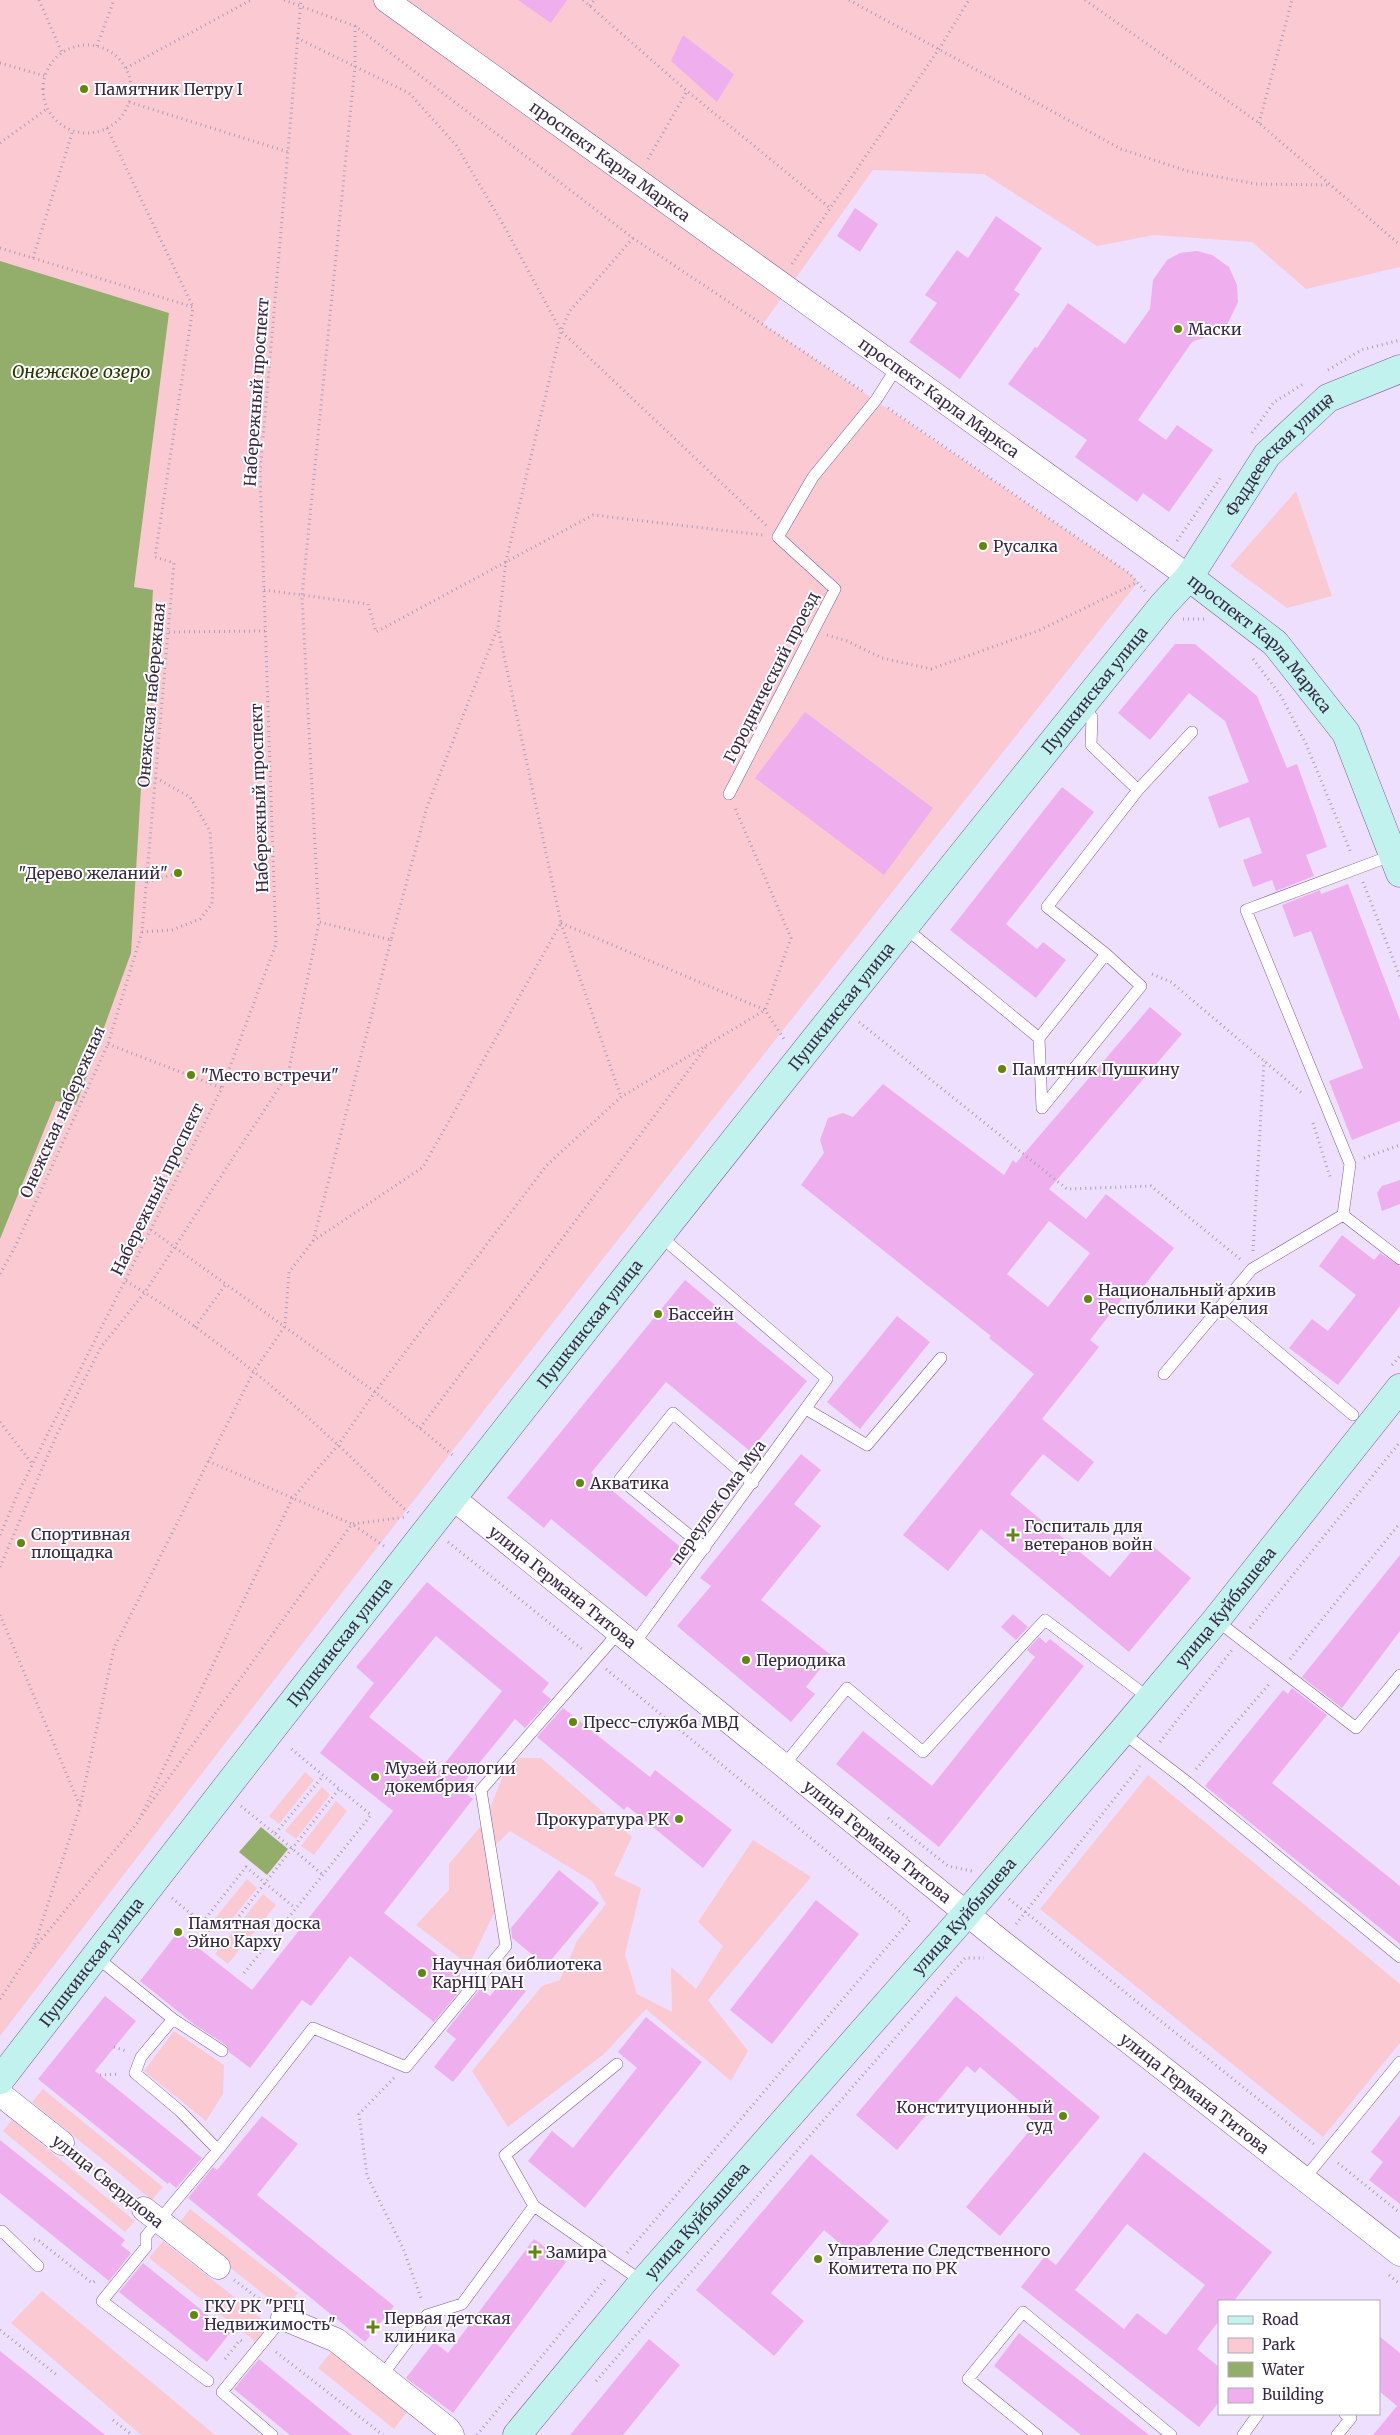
<svg xmlns="http://www.w3.org/2000/svg" width="1400" height="2435" font-family="Merriweather,serif">
<style>
.green{fill:#fbc9d2}
.water{fill:#92ae6a}
.building{fill:#efafee;fill-rule:evenodd}
.lines{fill:none;stroke-linecap:round;stroke-linejoin:round}
.lane-casing{stroke:#7f5ca0;stroke-width:12}
.street-casing{stroke:#7f5ca0;stroke-width:25}
.secondary-casing{stroke:#7f5ca0;stroke-width:29}
.path{stroke:#ac9dbb;stroke-width:3;stroke-dasharray:1 4;stroke-linecap:butt}
.lane{stroke:#fff;stroke-width:11}
.street{stroke:#fff;stroke-width:24}
.secondary{stroke:#c2f2ee;stroke-width:28}
.poi-dot{fill:#62870c;stroke:#fff;stroke-width:2}
.labels{text-anchor:middle;stroke-width:4;stroke-linejoin:round;paint-order:stroke}
.poi-label{font-size:16px;fill:#372846;stroke:#fff;text-anchor:start}
.street-label{font-size:16px;fill:#372846;stroke:#fff}
.water-label{font-size:18px;font-style:italic;fill:#273904;stroke:#fff}
</style>
<rect width="100%" height="100%" fill="#eedffe"/>
<path class="green" d="M0,0H1400V267L1306,289L1252,242L1154,235L1097,246L984,174L873,170L763,324L1129,573L1138,582C755,1064 374,1547 0,2036V1239L56,1101L76,1105L153,590L134,587L169,313L0,261Z
M1296,491L1332,596L1287,608L1230,566Z
M510,1758H541L632,1837L614,1875L641,1888L625,1954L637,1994L672,2012L671,1967L696,1989L723,1946L698,1922L753,1840L811,1877L708,2000L748,2051L731,2081L646,2009L604,2054L508,2127L472,2071L542,1986L560,1980L577,1941L606,1904L592,1881L510,1831L488,1852L496,1909L469,1965L416,1925L449,1890V1864L485,1821Z
M305,1772L314,1780L279,1824L269,1816Z
M1148,1775L1400,1984V2043L1323,2137L1040,1909Z
M322,1787L330,1795L296,1839L285,1831Z
M336,1801L347,1811L314,1855L301,1846Z
M247,1879L257,1888L223,1930L212,1922Z
M263,1894L276,1905L228,1964L215,1954Z
M174,2031L224,2065L223,2094L206,2121L144,2071Z
M43,2089L163,2187L152,2200L32,2102Z
M12,2120L135,2221L125,2232L3,2131Z
M190,2209L298,2293L284,2310L177,2226Z
M163,2241L270,2325L257,2343L149,2258Z
M42,2291L215,2435H141L11,2323Z
M332,2351L407,2412L394,2429L318,2368Z"/>
<path class="water" d="M0,261L169,313L134,587L153,590L131,953L76,1105L56,1101L0,1239Z
M261,1827L288,1849L267,1875L239,1852Z"/>
<path class="building" d="M518,0H567L551,23Z
M683,35L734,74L717,102L671,61Z
M855,208L878,224L860,252L837,236Z
M996,216L1042,248L1014,290L1020,294L960,379L909,342L937,303L925,295L957,250L968,258Z
M1197,251L1212,255L1229,267L1237,285L1238,302L1228,323L1211,335L1192,342L1138,420L1166,440L1177,425L1213,450L1169,512L1143,493L1137,502L1075,457L1087,440L1008,384L1035,347L1037,348L1068,303L1125,344L1150,309L1153,280L1167,260L1180,253Z
M1175,644H1195L1257,696L1287,768L1297,764L1327,847L1306,855L1314,876L1276,891L1272,880L1253,887L1243,860L1262,853L1249,817L1219,828L1208,797L1249,782L1225,721L1189,693L1150,740L1118,713Z
M805,712L933,808L884,875L755,778Z
M1062,787L1094,812L1006,924L1037,949L1043,942L1066,960L1036,998L950,930Z
M1348,884L1400,1020V1121L1352,1140L1329,1081L1363,1068L1311,931L1294,937L1282,905L1320,890L1321,894Z
M1150,1007L1182,1034L1049,1189L1086,1219L1106,1194L1174,1248L1139,1292L1132,1286L1090,1340L1099,1347L1042,1419L1094,1462L1078,1482L1043,1454L1010,1494L1110,1577L1143,1538L1191,1578L1129,1652L981,1529L948,1571L903,1535L1034,1374L989,1338L991,1336L801,1185L824,1153L820,1140L828,1118L843,1113L853,1117L883,1084L1004,1175L1013,1160L1016,1163ZM1049,1221L1090,1253L1048,1307L1007,1274Z
M1400,1180V1204L1382,1211L1377,1193L1382,1186Z
M1342,1235L1374,1260L1380,1253L1400,1266V1306L1338,1385L1289,1348L1312,1319L1328,1331L1356,1295L1319,1266Z
M685,1280L807,1381L750,1451L666,1382L591,1473L684,1550L646,1597L551,1519L544,1528L507,1498Z
M897,1316L930,1342L860,1429L827,1402Z
M801,1454L821,1470L794,1504L821,1526L761,1600L831,1655L806,1687L815,1694L791,1722L677,1626L711,1586L700,1578Z
M1400,1555V1631L1342,1708L1302,1677Z
M427,1582L549,1683L542,1692L551,1699L525,1728L515,1719L459,1788L473,1799L384,1913L469,1980L434,2022L350,1956L311,2006L302,2000L250,2068L229,2052L226,2045L195,2025L140,1981L178,1932L252,1990L393,1811L320,1753L374,1683L356,1667ZM436,1636L502,1691L438,1772L369,1717Z
M1013,1614L1028,1627L1016,1640L1001,1627Z
M1039,1637L1046,1643L1050,1639L1084,1666L939,1847L836,1764L863,1731L932,1786L1035,1657L1027,1650Z
M1292,1688L1327,1715L1272,1783L1400,1886V1944L1205,1786L1283,1690L1288,1694Z
M563,1708L650,1777L655,1770L732,1830L703,1868L627,1806L624,1810L537,1737Z
M559,1870L599,1903L546,1966L512,1938L511,1928Z
M816,1900L859,1934L772,2044L730,2010Z
M507,1975L526,1991L453,2082L434,2067L456,2039L446,2031L480,1989L490,1996Z
M105,1996L136,2021L95,2071L202,2158L176,2188L169,2182L168,2184L38,2079Z
M956,1996L1100,2117L1000,2236L966,2207L1036,2123L1027,2116L1031,2111L980,2067L975,2073L967,2066L897,2150L856,2115Z
M646,2017L702,2062L585,2208L528,2161L552,2131L573,2148L637,2068L618,2052Z
M1400,2115V2204L1369,2180L1383,2162L1371,2152Z
M262,2116L298,2144L257,2195L394,2306L365,2342L188,2198L213,2167L217,2170Z
M0,2140L125,2240L121,2245L131,2253L109,2281L0,2193Z
M1144,2152L1272,2252L1234,2301H1219V2321L1197,2349L1219,2367V2402L1199,2427L1021,2287L1045,2256L1056,2265ZM1127,2224L1205,2285L1166,2335L1137,2313L1124,2329L1075,2290Z
M811,2154L889,2221L857,2258L824,2230L771,2293L804,2321L774,2356L696,2290Z
M534,2239L566,2262L453,2413L406,2378L434,2342L448,2353Z
M143,2263L230,2333L207,2362L119,2292Z
M1019,2333L1149,2435H1081L994,2366Z
M1379,2336L1400,2353V2435H1373L1397,2406L1379,2391Z
M649,2339L680,2365L623,2435H570Z
M0,2351L105,2435H0Z
M259,2359L352,2435H290L234,2389Z"/>
<g class="lines">
<defs>
<path id="lane" d="M1080,708L1092,717L1091,745L1138,790
M729,794L835,589L778,537L813,477L876,400L897,367
M904,927L1039,1038L1042,1108
M1039,1038L1106,954
M1042,1108L1141,986L1106,954L1047,907L1138,790L1192,732
M1343,1215L1400,1259
M1222,1305L1353,1415
M1164,1374L1252,1269L1343,1215L1350,1164L1246,910L1393,855
M806,1409L867,1445L941,1358
M705,1548L620,1479L673,1413L753,1483
M1216,1620L1356,1728L1400,1675
M634,1644L827,1379L660,1236
M1122,1732L1186,1781L1400,1957
M784,1765L847,1688L923,1752L1045,1620L1149,1698
M95,1956L173,2019L141,2057L135,2073L180,2111L218,2150
M173,2019L222,2051
M1305,2178L1400,2062
M534,2206L505,2155L617,2064
M0,2233L2,2231L38,2266
M381,2377L427,2315L462,2304L534,2206L643,2282
M208,2381L102,2301L146,2247V2236L218,2150L313,2028L406,2067L506,1946L481,1790L619,1632
M272,2435L222,2392L283,2318
M1037,2435L968,2379L1023,2312L1171,2435
M1243,2435L1258,2414
M1337,2435L1351,2418L1345,2414"/>
<g id="street">
<path id="s1" d="M386,0L1189,577"/>
<path id="s2" d="M453,1498L1003,1943L1400,2254"/>
<path d="M0,2094L62,2143"/>
<path d="M144,2209L218,2267"/>
<path d="M283,2318L336,2340L448,2429L452,2435"/>
</g>
<g id="secondary">
<path id="s3" d="M1189,577L1275,643L1346,733L1400,873"/>
<path id="s4" d="M0,2080C382,1584 770,1092 1163,605L1189,577L1267,455L1328,398L1400,369"/>
<path id="s5" d="M517,2435L643,2282L967,1913L1122,1732L1216,1620L1400,1388"/>
</g>
</defs>
<use href="#lane" class="lane-casing"/>
<use href="#street" class="street-casing"/>
<use href="#secondary" class="secondary-casing"/>
<path class="path" d="M39,0L62,53
M284,0L355,26L633,238L864,392
M583,0L687,91L830,208
M849,0L1121,149L1187,171L1256,184L1330,185
M1085,0L1259,123L1400,245
M590,6L594,0
M355,26V66L302,596L319,922L391,940L427,807L498,627L506,561L561,331L569,312L633,238
M297,38L409,93L456,145L504,226L561,331L767,526
M43 89a44 44 0 1 1 88 0a44 44 0 1 1-88 0Z
M97,46L114,0
M0,63L45,76
M126,68L251,0
M129,102L288,152
M1259,123L1292,0
M107,128L193,307
M0,143L48,108
M648,159L687,91
M0,248L193,307L155,557L174,563L142,932L108,1044L15,1247L0,1274
M33,258L73,130
M792,264L939,49L969,0
M1328,370L1361,350L1400,340
M888,408L1129,573L1145,591
M1252,433L1274,402L1305,383
M1177,541L1221,477
M264,590L368,604L376,632L593,515L763,535
M1183,619H1204
M169,632L265,631
M827,635L847,641L882,658L931,669L1040,630L1138,582
M1253,659L1281,696L1306,744L1351,853
M147,882L178,873
M1363,882L1400,977
M561,923L765,1010L784,1039
M561,923L621,1097
M142,932L172,930L200,919L212,904L213,880L210,831L190,797L156,778
M1152,974L1171,982L1303,1094
M859,1022L1067,1189L1151,1186L1240,1259
M108,1044L222,1088
M1313,1123L1330,1177
M1364,1158L1400,1145
M151,1230L375,1392L455,1457
M313,1241L391,940
M1253,1251L1264,1061
M126,1281C202,1327 272,1384 337,1444C362,1467 384,1491 409,1513
M195,1327L226,1284
M1392,1365L1400,1356
M0,1422L33,1465
M420,1428L706,1047
M208,1461L352,1524L384,1546
M0,1535L19,1491L222,1088L276,944L260,473L301,0
M448,1542L582,1649
M0,1567L57,1434L101,1347L145,1292L288,1074L319,922
M0,1615L80,1806
M1250,1628L1400,1442
M1290,1659L1400,1523
M606,1669L910,1920L627,2253
M1160,1742L1232,1650
M1196,1769L1270,1683
M241,1806L275,1834L323,1776
M142,1815L352,1524L406,1517
M888,1818L948,1866L972,1871
M275,1834L323,1875
M172,1898L202,1923L246,1867L295,1908
M1009,1899L1314,2144
M236,1920L339,1789
M1016,1924L1140,1766
M198,1942L210,1929L202,1923
M35,1947L138,1822L292,1499L338,1445L375,1392L546,1166L621,1097L765,1010L791,938L735,808
M244,1973L371,1815L289,1747
M0,1999L33,1949L80,1807L114,1648L254,1371L285,1326L289,1272L313,1241L423,1167L561,923L498,628
M114,2047L126,2051
M100,2075L120,2074
M394,2078L359,2114L367,2176L403,2248L422,2301
M78,2156L128,2196
M1338,2163L1400,2213
M34,2239L39,2241L92,2283L95,2281
M1389,2275L1400,2284
M234,2280L267,2305
M0,2330L58,2376
M276,2352L383,2435
M225,2359L240,2340L244,2342
M596,2381L965,1958H984
M113,2420L132,2435
M477,2435L607,2277"/>
<use href="#lane" class="lane"/>
<use href="#street" class="street"/>
<use href="#secondary" class="secondary"/>
</g>
<g class="poi-dot">
<circle cx="84" cy="89" r="5"/>
<circle cx="1178" cy="329" r="5"/>
<circle cx="983" cy="546" r="5"/>
<circle cx="178" cy="873" r="5"/>
<circle cx="1002" cy="1069" r="5"/>
<circle cx="191" cy="1075" r="5"/>
<circle cx="1088" cy="1299" r="5"/>
<circle cx="658" cy="1314" r="5"/>
<circle cx="580" cy="1483" r="5"/>
<path d="M1010.5 1527.5h5v5h5v5h-5v5h-5v-5h-5v-5h5z"/>
<circle cx="21" cy="1543" r="5"/>
<circle cx="746" cy="1660" r="5"/>
<circle cx="573" cy="1722" r="5"/>
<circle cx="375" cy="1777" r="5"/>
<circle cx="679" cy="1819" r="5"/>
<circle cx="178" cy="1932" r="5"/>
<circle cx="422" cy="1973" r="5"/>
<circle cx="1063" cy="2116" r="5"/>
<path d="M532.5 2244.5h5v5h5v5h-5v5h-5v-5h-5v-5h5z"/>
<circle cx="818" cy="2259" r="5"/>
<circle cx="194" cy="2315" r="5"/>
<path d="M370.5 2319.5h5v5h5v5h-5v5h-5v-5h-5v-5h5z"/>
</g>
<g class="labels">
<g class="poi-label">
<text x="94" y="95">Памятник Петру I</text>
<text x="1188" y="335">Маски</text>
<text x="993" y="552">Русалка</text>
<text x="168" y="879" text-anchor="end">"Дерево желаний"</text>
<text x="1012" y="1075">Памятник Пушкину</text>
<text x="201" y="1081">"Место встречи"</text>
<text x="1098" y="1296">Национальный архив<tspan x="1098" dy="18">Республики Карелия</tspan></text>
<text x="668" y="1320">Бассейн</text>
<text x="590" y="1489">Акватика</text>
<text x="1024" y="1532">Госпиталь для<tspan x="1024" dy="18">ветеранов войн</tspan></text>
<text x="31" y="1540">Спортивная<tspan x="31" dy="18">площадка</tspan></text>
<text x="756" y="1666">Периодика</text>
<text x="583" y="1728">Пресс-служба МВД</text>
<text x="385" y="1774">Музей геологии<tspan x="385" dy="18">докембрия</tspan></text>
<text x="669" y="1825" text-anchor="end">Прокуратура РК</text>
<text x="188" y="1929">Памятная доска<tspan x="188" dy="18">Эйно Карху</tspan></text>
<text x="432" y="1970">Научная библиотека<tspan x="432" dy="18">КарНЦ РАН</tspan></text>
<text x="1053" y="2113" text-anchor="end">Конституционный<tspan x="1053" dy="18">суд</tspan></text>
<text x="828" y="2256">Управление Следственного<tspan x="828" dy="18">Комитета по РК</tspan></text>
<text x="546" y="2258">Замира</text>
<text x="204" y="2312">ГКУ РК "РГЦ<tspan x="204" dy="18">Недвижимость"</tspan></text>
<text x="384" y="2324">Первая детская<tspan x="384" dy="18">клиника</tspan></text>
</g>
<g class="street-label">
<text dy="6" stroke="none"><textPath href="#s1" startOffset="276">проспект Карла Маркса</textPath></text>
<text transform="translate(256 392) rotate(-86)" y="6">Набережный проспект</text>
<text dy="6" stroke="none"><textPath href="#s1" startOffset="681">проспект Карла Маркса</textPath></text>
<text dy="6" stroke="none"><textPath href="#s4" startOffset="2070">Фаддеевская улица</textPath></text>
<text dy="6" stroke="none"><textPath href="#s3" startOffset="98">проспект Карла Маркса</textPath></text>
<text transform="translate(771 677) rotate(-63)" y="6">Городнический проезд</text>
<text dy="6" stroke="none"><textPath href="#s4" startOffset="1769">Пушкинская улица</textPath></text>
<text transform="translate(151 695) rotate(-85)" y="6">Онежская набережная</text>
<text transform="translate(259 798) rotate(-92)" y="6">Набережный проспект</text>
<text dy="6" stroke="none"><textPath href="#s4" startOffset="1364">Пушкинская улица</textPath></text>
<text transform="translate(62 1112) rotate(-66)" y="6">Онежская набережная</text>
<text transform="translate(157 1189) rotate(-64)" y="6">Набережный проспект</text>
<text dy="6" stroke="none"><textPath href="#s4" startOffset="959">Пушкинская улица</textPath></text>
<text transform="translate(718 1502) rotate(-54)" y="6">переулок Ома Муа</text>
<text dy="6" stroke="none"><textPath href="#s2" startOffset="141">улица Германа Титова</textPath></text>
<text dy="6" stroke="none"><textPath href="#s5" startOffset="1090">улица Куйбышева</textPath></text>
<text dy="6" stroke="none"><textPath href="#s4" startOffset="554">Пушкинская улица</textPath></text>
<text dy="6" stroke="none"><textPath href="#s2" startOffset="546">улица Германа Титова</textPath></text>
<text dy="6" stroke="none"><textPath href="#s5" startOffset="685">улица Куйбышева</textPath></text>
<text dy="6" stroke="none"><textPath href="#s4" startOffset="149">Пушкинская улица</textPath></text>
<text dy="6" stroke="none"><textPath href="#s2" startOffset="951">улица Германа Титова</textPath></text>
<text transform="translate(108 2181) rotate(39)" y="6">улица Свердлова</text>
<text dy="6" stroke="none"><textPath href="#s5" startOffset="280">улица Куйбышева</textPath></text>
</g>
<g class="water-label">
<text x="81" y="378">Онежское озеро</text>
</g>
</g>
<rect x="1218" y="2300" width="162" height="115" fill="#ffffff" stroke="#afa9b5"/>
<rect x="1228" y="2316" width="25" height="8" fill="#c2f2ee" stroke="#afa9b5"/>
<text x="1262" y="2325" font-size="15" fill="#372846">Road</text>
<rect x="1228" y="2338" width="25" height="15" fill="#fbc9d2" stroke="#afa9b5"/>
<text x="1262" y="2350" font-size="15" fill="#372846">Park</text>
<rect x="1228" y="2362" width="25" height="15" fill="#92ae6a" stroke="#afa9b5"/>
<text x="1262" y="2375" font-size="15" fill="#372846">Water</text>
<rect x="1228" y="2388" width="25" height="15" fill="#efafee" stroke="#afa9b5"/>
<text x="1262" y="2400" font-size="15" fill="#372846">Building</text>
</svg>
